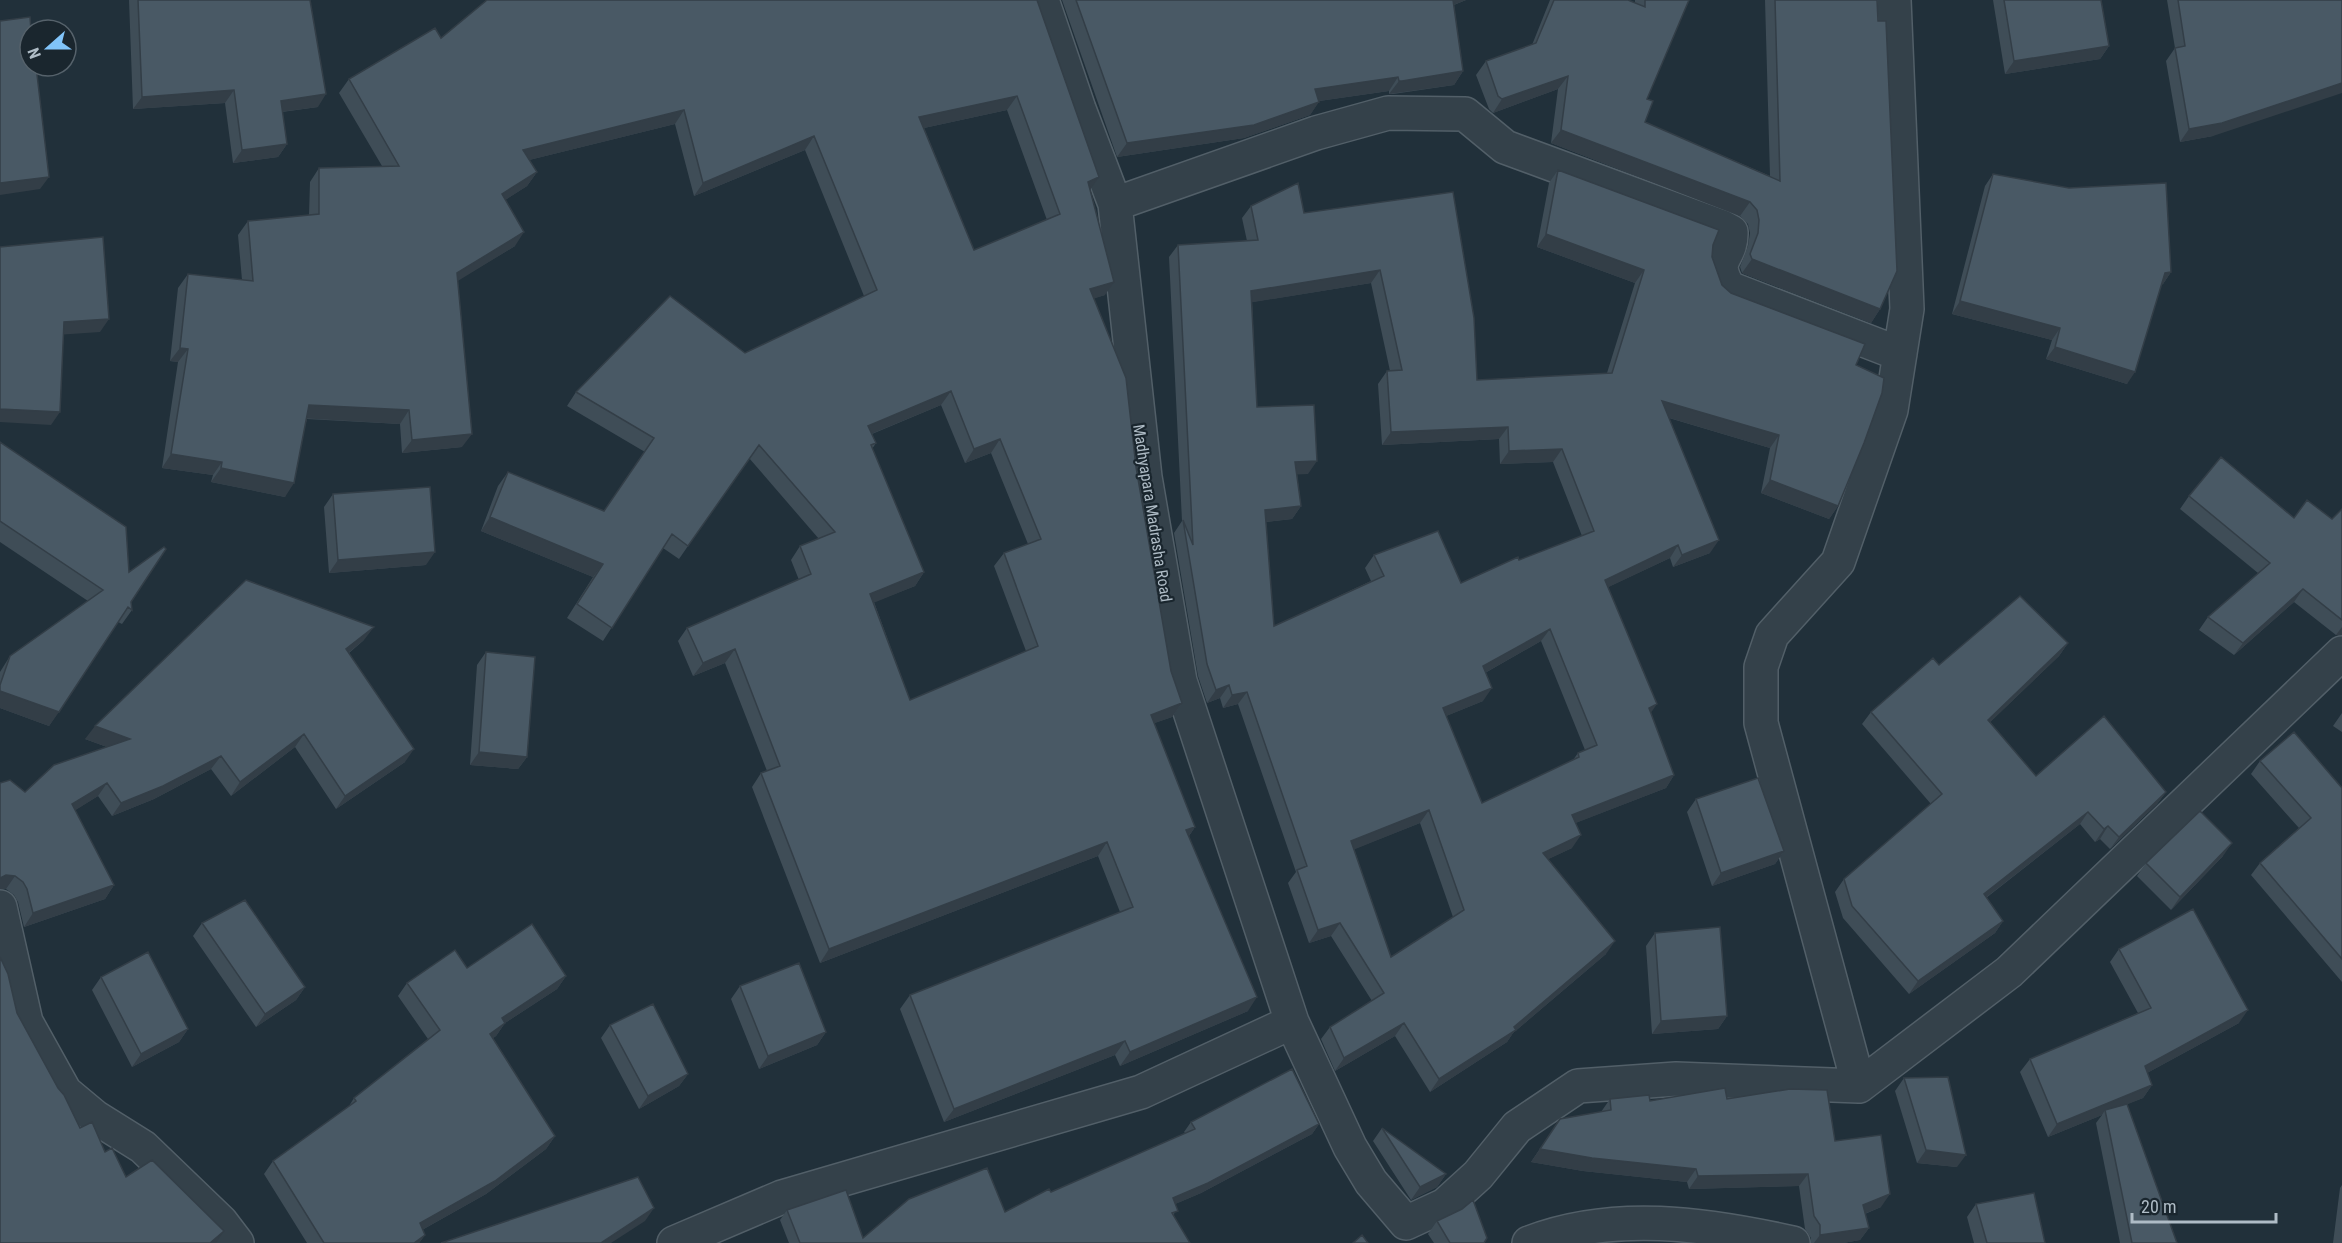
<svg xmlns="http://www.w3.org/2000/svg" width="2342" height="1243" font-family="'Roboto Condensed',sans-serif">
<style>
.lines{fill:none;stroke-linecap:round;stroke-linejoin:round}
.minor-casing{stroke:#525f68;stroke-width:36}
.minor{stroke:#34414a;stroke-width:33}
.wall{fill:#3f4d57;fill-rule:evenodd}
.shaded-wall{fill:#333e47}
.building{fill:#495965;stroke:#333e47;stroke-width:1.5;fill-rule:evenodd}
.labels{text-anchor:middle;stroke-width:4.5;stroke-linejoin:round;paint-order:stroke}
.street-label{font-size:16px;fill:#afbcc6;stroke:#1a262e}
</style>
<rect width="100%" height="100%" fill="#21303a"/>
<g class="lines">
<defs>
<path id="minor" d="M1042,0L1079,109L1115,204L1145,477L1180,681L1292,1022L1350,1147L1371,1182L1406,1223L1445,1205L1478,1175L1517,1127L1578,1086L1676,1079L1859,1086L1761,723V667L1772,635L1838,562L1891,410L1907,309L1894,0
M1115,204L1316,133L1388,113L1465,114L1505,147L1722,227L1731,232C1732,260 1710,257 1729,288L1900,354
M0,907L26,1022L65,1092L95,1117L143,1147L221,1222L237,1243
M1859,1086L2009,972L2342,653
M674,1243L782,1197L1141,1092L1292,1022
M1529,1243C1614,1210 1706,1224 1793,1243"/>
</defs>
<use href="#minor" class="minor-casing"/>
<use href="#minor" class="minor"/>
</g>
<path class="wall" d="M129,0H310L318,107L282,112L287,144L278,157L233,163L225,103L133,109Z
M1037,0L1090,190L1105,295L1094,298L1136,467L1171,671L1182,703L1172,717L1154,723L1195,827L1189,836L1248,1011L1120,1066L1115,1055L944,1122L900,1009L910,995L1120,912L1098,856L820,963L752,787L761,773L767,771L725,663L693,676L678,641L687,628L799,580L791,560L800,546L819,539L749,458L679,559L663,548L603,641L567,618L593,577L481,531L498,486L508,472L604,511L645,452L567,406L576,392L745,353L864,296L805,150L694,196L675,124L529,160L537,172L527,186L505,200L515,246L458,280L462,447L402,453L400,424L307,419L285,497L211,482L213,475L162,468L178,362L170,361L178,288L188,274L242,280L238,235L248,221L309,215L310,182L319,168L382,166L339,93L349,79L441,38ZM1007,110L1047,220L974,250L924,128ZM941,405L965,463L991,453L1028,544L1004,553L994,566L1026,651L910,700L874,602L915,586L924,572L872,449L876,443L872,434Z
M1062,0H1466L1454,5L1463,71L1454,85L1393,94H1389V91L1319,101L1310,115L1244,138L1117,157Z
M1550,0H1628L1635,3V0H1689L1647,99L1645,122L1770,176L1765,0H1877L1880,309L1871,323L1742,273L1740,267L1748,246L1750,233L1748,224L1740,216L1551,143L1558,89L1493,113L1489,109L1476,75L1486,61L1532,45Z
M1993,0H2101L2109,46L2100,59L2005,74Z
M2167,0H2342L2213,136L2180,142L2166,61L2175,48Z
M1558,170L1713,245L1712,257L1722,285L1731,293L1856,365L1838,506L1829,519L1761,493L1770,448L1669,418L1710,553L1673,567L1670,558L1608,587L1651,714L1674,775L1666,788L1575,823L1572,848L1548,859L1606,954L1513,1033L1507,1042L1430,1092L1395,1036L1335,1071L1321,1039L1330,1027L1372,1001L1331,936L1309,943L1288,883L1296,872L1238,704L1223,708L1220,698L1207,703L1198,676L1174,533L1182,521L1169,257L1178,245L1247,241L1242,218L1251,206L1304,213L1453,192L1477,380L1607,373L1635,283L1537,247L1549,183ZM1371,283L1390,371H1387L1378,384L1382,445L1499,439L1500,464L1553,462L1582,536L1461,583L1374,555L1365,568L1371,581L1274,626L1266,522L1292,519L1301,506L1297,474H1308L1257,407L1252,302ZM1541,641L1585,750L1578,753L1573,760L1482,803L1446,716L1483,701L1485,673ZM1420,823L1453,917L1391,957L1354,849Z
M1993,174L2171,272L2163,284L2161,285L2127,384L2046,359L2052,340L1952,314L1985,186Z
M0,442L131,602L132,610L122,624L118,622L49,726L0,708V672L10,656L88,601L0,542Z
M333,494L426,565L329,573L324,507Z
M2189,496L2294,518L2332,519L2342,509V635H2336L2294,602L2234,655L2199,630L2208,617L2258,573L2180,509Z
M364,640L349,653L405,762L336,809L295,747L231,796L211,769L154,799L112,816L98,796L75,810L114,885L105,899L24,927L18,902L14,895L6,889H0V783L25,792L107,747L85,739Z
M2068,643L2059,656L1990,722L2036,776L2166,792L2157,804L2110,849L2100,839L2095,842L2080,824L1986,898L2003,921L1995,933L1909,994L1843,918L1835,892L1844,879L1931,804L1862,724L1871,712L1939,665Z
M486,652L527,757L518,769L470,765L477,665Z
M2342,713V732L2333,726Z
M2260,761L2342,788V982L2251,875L2260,863L2299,828L2251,774Z
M1696,799L1784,851L1775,864L1712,886L1687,812Z
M2223,856L2171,910L2137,876L2146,863Z
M202,923L305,987L296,1000L256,1027L193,936Z
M1655,933L1727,1016L1718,1029L1652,1034L1646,946Z
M2119,949L2239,1023L2147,1073L2152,1085L2143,1098L2127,1104L2177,1243H2120L2096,1123L2102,1115L2048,1137L2020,1072L2030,1059L2138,1013L2110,962Z
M467,968L566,976L557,989L505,1023L496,1036L493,1038L555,1136L546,1149L486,1194L422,1230L425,1235L419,1243H307L264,1174L273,1161L349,1106L354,1098L428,1039L398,996L407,983Z
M101,977L188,1029L179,1042L132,1067L92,990Z
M740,986L826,1032L817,1045L759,1069L731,999Z
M610,1025L688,1074L679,1086L639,1109L601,1038Z
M1904,1078L1957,1167L1917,1163L1895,1091Z
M1610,1099L1650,1101L1727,1099L1835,1141L1881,1207L1865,1214L1869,1228L1860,1240L1843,1243H1811V1238L1805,1229L1799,1186L1689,1189L1687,1182L1583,1171L1531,1162L1560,1119L1601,1112Z
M1191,1122L1319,1124L1312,1134L1201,1193L1175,1204L1174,1216L1190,1243H789L780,1220L787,1210L863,1238L1005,1212L1185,1133L1184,1132Z
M1382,1128L1446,1174L1437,1187L1411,1200L1373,1141Z
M2342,1185V1243H2333L2340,1188Z
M1976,1204L2045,1243H1974L1967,1217Z
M1462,1209L1484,1243H1434L1428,1234L1437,1221Z"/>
<path class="shaded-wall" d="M1449,0H1466L1443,9Z
M2109,46L2100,59L2005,74L2014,61Z
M1463,71L1454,85L1389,94L1399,81Z
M1568,76L1558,89L1493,113L1502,99Z
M1398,77L1389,91L1305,103L1315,89Z
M2342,83V93L2213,136L2180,142L2189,129Z
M234,90L225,103L133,109L142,97Z
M326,94L318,107L272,113L281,101Z
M1017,96L1007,110L910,131L919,117Z
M1319,102L1310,115L1244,138L1117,157L1127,143Z
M684,110L675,124L513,164L523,150Z
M1561,130L1750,202L1740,216L1551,143Z
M814,136L805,150L694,196L703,183Z
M287,144L278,157L233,163L242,150Z
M537,172L527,186L493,208L502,194Z
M49,177L40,189L0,195V183Z
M1099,177L1090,190L1088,182Z
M524,232L515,246L448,287L457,273Z
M1546,234L1644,270L1635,283L1537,247Z
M1752,259L1880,309L1871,323L1742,273Z
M1380,270L1371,283L1242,304L1251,291Z
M2171,272L2163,284L2156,285L2165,273Z
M1114,282L1105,295L1081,303L1090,289Z
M1960,301L2060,328L2052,340L1952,314Z
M109,319L100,332L56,335L64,322Z
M2055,347L2135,372L2127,384L2046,359Z
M180,348L188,349L178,362L170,361Z
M951,391L941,405L859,439L868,426Z
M1662,401L1779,435L1770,448L1653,413Z
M309,405L409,410L400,424L300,418Z
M0,409L60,412L51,425L0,422Z
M1508,427L1499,439L1382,445L1391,432Z
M472,434L462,447L402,453L412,440Z
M1000,439L991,453L965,463L974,449Z
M1562,449L1553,462L1500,464L1509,451Z
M171,454L222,462L213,475L162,468Z
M1317,461L1308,474L1286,475L1295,462Z
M221,468L294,483L285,497L211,482Z
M1770,480L1838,506L1829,519L1761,493Z
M1301,506L1292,519L1256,523L1265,510Z
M490,517L603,564L593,577L481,531Z
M1719,540L1710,553L1673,567L1682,555Z
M1678,545L1670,558L1596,593L1605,580Z
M435,552L426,565L329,573L338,560Z
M924,572L915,586L861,608L870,594Z
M2303,589L2294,602L2234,655L2243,643Z
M374,627L364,640L337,662L346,649Z
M2342,627V635H2336Z
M1550,629L1541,641L1474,679L1483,666Z
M2068,643L2059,656L1979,733L1988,720Z
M735,649L725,663L693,676L703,663Z
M1229,685L1220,698L1207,703L1216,690Z
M1492,688L1483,701L1434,721L1443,708Z
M0,691L59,712L49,726L0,708Z
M1247,692L1238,704L1223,708L1232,695Z
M1182,703L1172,717L1141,728L1151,715Z
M1657,704L1648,717L1649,708Z
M95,726L130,739L121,752L85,739Z
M304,734L295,747L231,796L240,782Z
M414,749L405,762L336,809L345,796Z
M479,752L527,757L518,769L470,765Z
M221,756L211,769L154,799L112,816L121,803Z
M1674,775L1666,788L1563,828L1572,815Z
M107,783L98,796L63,818L72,804Z
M2166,792L2157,804L2110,849L2119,837Z
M1429,810L1420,823L1343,854L1351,841Z
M2088,812L2080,824L1975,906L1984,894Z
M2108,826L2100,839L2095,842L2104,829Z
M1195,827L1186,840V830Z
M1581,835L1572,848L1534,866L1543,853Z
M1107,842L1098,856L820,963L829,949Z
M2232,843L2223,856L2171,910L2180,897Z
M1784,851L1775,864L1712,886L1721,873Z
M6,875L15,876L6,889H0V878Z
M114,885L105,899L24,927L33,913Z
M2003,921L1995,933L1909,994L1918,981Z
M1340,923L1331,936L1309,943L1318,930Z
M1615,941L1606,954L1513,1033L1507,1042L1430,1092L1439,1079L1514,1027Z
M566,976L557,989L505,1023L496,1036L481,1046L502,1018Z
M305,987L296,1000L256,1027L265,1014Z
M1257,997L1248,1011L1120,1066L1130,1052Z
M2248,1010L2239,1023L2136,1079L2145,1066Z
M1727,1016L1718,1029L1652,1034L1661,1021Z
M1404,1023L1395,1036L1335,1071L1344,1058Z
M188,1029L179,1042L132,1067L141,1054Z
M826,1032L817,1045L759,1069L768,1056Z
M1125,1041L1115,1055L944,1122L954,1109Z
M688,1074L679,1086L639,1109L648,1096Z
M2152,1085L2143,1098L2106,1113L2105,1110L2102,1115L2048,1137L2057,1124Z
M1319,1124L1312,1134L1201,1193L1166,1208L1173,1198Z
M555,1136L546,1149L486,1194L411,1236L420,1223Z
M1540,1149L1696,1169L1687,1182L1583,1171L1531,1162Z
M1926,1150L1966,1155L1957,1167L1917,1163Z
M1446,1174L1437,1187L1411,1200L1420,1187Z
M1808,1174L1799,1186L1689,1189L1698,1176Z
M1890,1194L1881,1207L1854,1218L1863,1205Z
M654,1208L645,1221L611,1243H601Z
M1869,1228L1860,1240L1843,1243H1814L1820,1235Z
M224,1231L216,1243H210Z
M425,1235L419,1243H414Z"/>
<path class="building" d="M138,0H310L326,94L281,101L287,144L242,150L234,90L142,97Z
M487,0H1037L1099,177L1088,182L1114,282L1090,289L1126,378L1136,467L1171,671L1182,703L1151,715L1195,827L1186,830L1257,997L1130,1052L1125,1041L954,1109L910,995L1133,907L1107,842L829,949L761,773L780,766L735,649L703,663L687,628L811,574L800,546L835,532L759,445L688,546L672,534L612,628L577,604L603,564L490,517L508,472L604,511L654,438L576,392L670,296L745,353L877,290L814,136L703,183L684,110L523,150L537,172L502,194L524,232L457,273L472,434L412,440L409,410L309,405L294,483L221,468L222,462L171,454L188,349L180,348L188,274L253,281L248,221L319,214V168L399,166L349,79L435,28L441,38ZM1017,96L1060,214L974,250L919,117ZM951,391L974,449L1000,439L1041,539L1004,553L1038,646L910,700L870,594L924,572L871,445L876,443L868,426Z
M1076,0H1453L1463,71L1402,81H1399L1398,77L1315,89L1319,102L1254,125L1127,143Z
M1554,0H1628L1645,7V0H1689L1647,99L1653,101L1645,122L1780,181L1775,0H1877L1878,21H1886L1897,271L1880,309L1752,259L1750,254L1758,233L1759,220L1757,210L1750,202L1561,130L1568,76L1502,99L1498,96L1486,61L1536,43Z
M2004,0H2101L2109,46L2014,61Z
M2178,0H2342V83L2222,123L2189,129L2175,48L2185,46Z
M30,17L31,30H30V66H36L49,177L0,183V21Z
M1558,170L1719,230L1713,245L1712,257L1722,285L1731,293L1865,344L1856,365L1884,378L1882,393L1864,443L1838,506L1770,480L1779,435L1662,401L1719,540L1682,555L1678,545L1605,580L1657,704L1649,708L1674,775L1572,815L1581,835L1543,853L1615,941L1514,1027L1516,1030L1439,1079L1404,1023L1344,1058L1330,1027L1384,993L1340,923L1318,930L1297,870L1307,866L1247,692L1232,695L1229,685L1216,690L1207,664L1183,520L1193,545L1178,245L1258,240L1251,206L1298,183L1304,213L1453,192L1474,318L1477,380L1612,373L1644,270L1546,234ZM1380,270L1402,370L1387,371L1391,432L1508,427L1509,451L1562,449L1594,531L1519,560L1518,557L1461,583L1438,531L1374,555L1384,576L1274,626L1265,510L1301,506L1295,462L1317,461L1314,405L1257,407L1251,291ZM1550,629L1597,745L1578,753L1579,757L1482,803L1443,708L1492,688L1483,666ZM1429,810L1464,910L1391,957L1351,841Z
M1993,174L2069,188L2166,183L2171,272L2165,273L2135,372L2055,347L2060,328L1960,301Z
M103,237L109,319L64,322L60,412L0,409V247Z
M0,442L126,527L129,572L164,547L166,549L131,602L132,610L128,607L59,712L0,691V685L10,656L103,590L0,521Z
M2221,457L2294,518L2307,500L2332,519L2342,509V620L2303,589L2243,643L2208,617L2270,563L2189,496Z
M430,487L435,552L338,560L333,494Z
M246,580L374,627L346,649L414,749L345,796L304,734L240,782L221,756L163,786L121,803L107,783L72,804L114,885L33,913L27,889L23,882L15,876L6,875L0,878V783L10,780L25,792L54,765L130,739L95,726Z
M2020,596L2068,643L1988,720L2036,776L2104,716L2166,792L2119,837L2108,826L2104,829L2088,812L1984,894L2003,921L1918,981L1852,906L1844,879L1942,794L1871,712L1933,658L1939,665Z
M486,652L535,657L527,757L479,752Z
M2294,732L2342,788V959L2260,863L2311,818L2260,761Z
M1758,778L1784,851L1721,873L1696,799Z
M2200,811L2232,843L2180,897L2146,863Z
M245,900L305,987L265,1014L202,923Z
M2193,909L2248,1010L2145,1066L2152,1085L2057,1124L2030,1059L2151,1008L2119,949Z
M532,924L566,976L502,1018L505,1023L490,1034L555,1136L495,1181L420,1223L425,1235L414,1243H324L273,1161L356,1101L354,1098L440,1030L407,983L455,950L467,968Z
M1720,927L1727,1016L1661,1021L1655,933Z
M148,952L188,1029L141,1054L101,977Z
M0,957L8,974L17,1013L58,1088L64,1095L80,1128L92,1122L105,1152L112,1148L126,1177L152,1160L224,1231L210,1243H0Z
M799,963L826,1032L768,1056L740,986Z
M653,1004L688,1074L648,1096L610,1025Z
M1292,1069L1319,1124L1208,1183L1173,1198L1178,1211L1172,1213L1190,1243H800L787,1210L846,1190L863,1238L909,1199L987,1168L1005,1212L1049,1189L1051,1192L1195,1129L1191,1122Z
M1948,1077L1966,1155L1926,1150L1904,1078Z
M1725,1088L1727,1099L1790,1089L1827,1090L1835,1141L1881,1135L1890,1194L1863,1205L1869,1228L1820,1235V1225L1814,1216L1808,1174L1698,1176L1696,1169L1592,1158L1540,1149L1560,1119L1611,1110L1610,1099L1649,1095L1650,1101Z
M2127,1104L2177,1243H2132L2105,1110Z
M1382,1128L1446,1174L1420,1187Z
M638,1177L654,1208L601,1243H441Z
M2034,1193L2045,1243H1987L1976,1204Z
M1473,1200L1487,1238L1484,1243H1450L1437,1221L1462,1209Z
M1362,1235L1368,1243H1353Z"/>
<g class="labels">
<g class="street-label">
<text transform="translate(1153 513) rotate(81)" y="6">Madhyapara Madrasha Road</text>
</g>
</g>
<g transform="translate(48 48) rotate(249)"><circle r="28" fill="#1a262e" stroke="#56626b" stroke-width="1.5"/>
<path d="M0-4.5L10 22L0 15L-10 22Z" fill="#81c4f9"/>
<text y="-9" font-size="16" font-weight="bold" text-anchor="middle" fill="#afbcc6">N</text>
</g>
<path d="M2132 1213v9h144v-9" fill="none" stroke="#afbcc6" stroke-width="3"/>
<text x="2141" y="1213" font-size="18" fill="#afbcc6" stroke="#1a262e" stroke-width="4.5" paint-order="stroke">20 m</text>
</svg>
